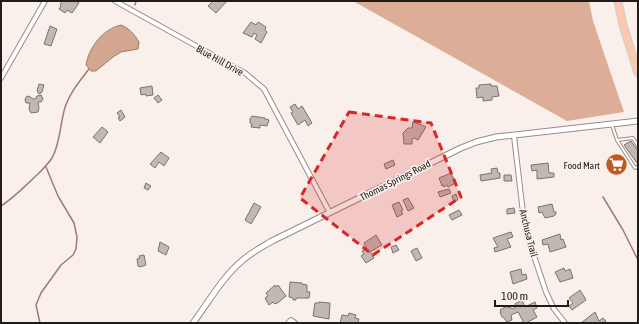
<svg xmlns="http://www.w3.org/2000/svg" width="639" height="324" font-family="'Asap Condensed',sans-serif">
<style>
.forest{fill:#dcae98}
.water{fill:#d3a690;stroke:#9d7d6d}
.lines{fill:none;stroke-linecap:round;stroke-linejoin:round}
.stream{stroke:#9d7d6d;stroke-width:1.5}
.building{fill:#c2b8b3;stroke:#7b726e}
.service-casing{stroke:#968d88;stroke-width:4}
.minor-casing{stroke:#968d88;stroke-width:6}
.tertiary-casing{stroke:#968d88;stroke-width:7}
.primary-casing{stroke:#cecdcd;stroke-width:9}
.service{stroke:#fff;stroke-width:2}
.minor{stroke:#fff;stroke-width:4}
.tertiary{stroke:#fff;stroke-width:5}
.primary{stroke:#fbc9b0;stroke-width:7}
.marked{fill:#d62828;fill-opacity:0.2;stroke:#d62828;stroke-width:3;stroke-dasharray:8 5;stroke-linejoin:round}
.labels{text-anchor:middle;stroke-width:3.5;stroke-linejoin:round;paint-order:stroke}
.street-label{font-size:10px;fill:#201c1a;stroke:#faf0eb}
.poi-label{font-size:10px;fill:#201c1a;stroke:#faf0eb;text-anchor:end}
</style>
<rect width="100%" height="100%" fill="#faf0eb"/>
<path class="forest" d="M353,1H589L593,21L624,112L567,121Z"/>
<path class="water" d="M121,25C129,28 135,35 139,42L138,49L121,52L113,57L96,71H91L86,65C89,47 103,29 121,25Z"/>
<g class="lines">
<path class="stream" d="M135,5L136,1
M603,197L623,230L638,260
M1,206C15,197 26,185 38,174C43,169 48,164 52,158C60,144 60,126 64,111C68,95 79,82 89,69
M40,323L36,305L41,293L61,265L73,255L76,249L77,237L74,223L58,196L46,167"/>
</g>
<path class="building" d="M62,1H76L79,3L72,13L67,10L65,13L59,9L61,6L60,5Z
M213,1H226V2L216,13L208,6Z
M251,22L256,25L258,22L266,27L265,30L267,32L261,43L255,39L257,35L254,33L252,37L243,33Z
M50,26L57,29L51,46L44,44Z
M39,84L44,85L42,92H41L40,94L38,93V91H37Z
M491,84V86H497L499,96L492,97V100L483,101V97L477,98L476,88H479V85Z
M152,86L153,95L146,96V94L141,95L140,88Z
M41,95L43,99L41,102H38L39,108L38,112L31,113L29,109L30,103H26L25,100L26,97L29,96L33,99H35L37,96Z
M158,95L162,100L158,103L154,98Z
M295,104L298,109L302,106L312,123L308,126L305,120L298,125L291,113L293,112L290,107Z
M121,110L125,117L120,121L118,118L120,117L117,113Z
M252,116L265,118V119L269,120L267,126L260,125V128L251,127L252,124L250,123V119Z
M413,122L419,124H420L426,127L418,140L414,138L412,139V144H404L403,133L408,128H412Z
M102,127L108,132L100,143L93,137Z
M631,141L638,151L637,163L624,145Z
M161,152L169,158L164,166L159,162L155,168L150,164Z
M616,156L625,169L617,174L608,161Z
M393,160L395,165L386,169L384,164Z
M548,163L549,173H554V177L537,179V170L532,171L531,165Z
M497,168L498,173H500V178L481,181L480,175L492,173L491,169Z
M451,173L456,183L448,187L447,185L444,187L443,185L442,186L439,178Z
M504,175H511L512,181H504Z
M146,183L151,186L148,190L144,188Z
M449,189L451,193L440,197L438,192Z
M456,194L458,200L454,202L452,196Z
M408,198L414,208L408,211L403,200Z
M399,202L403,210L401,211L403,214L397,217L392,205Z
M254,203L261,207L251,224L245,220Z
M552,204L554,212H556V214L554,216L545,218L542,212L539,213L538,207Z
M514,208L515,213L507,214V209Z
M459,210L462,215L452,220L449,215Z
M511,232L513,237L507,239L511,247L495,252L494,248L498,247L493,238Z
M560,234L561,240L563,239L566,247L550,252L548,244L543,245L542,240Z
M376,235L382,245L370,252L374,258L366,263L361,256L364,254L362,251L367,249L364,243Z
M160,242L169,247L166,255L158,251Z
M396,245L399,250L393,253L391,247Z
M417,248L422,258L416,261L411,251Z
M144,255L146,265L140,267L138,266L137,259L140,258L139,256Z
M564,268L565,271L570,269L573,278L560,282L555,272Z
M521,269L522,275L526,274L527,279L513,284L510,272Z
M290,282L302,283V284L307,285V292H310L309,298H296V300H293V298L289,297Z
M275,285L276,287L278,285L286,296L279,302L275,304L273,302L269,305L265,298L268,296L266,293Z
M580,290L586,300L572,310L569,306L573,303L569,298Z
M522,300L525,307L535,302L537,308L533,310L537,317L526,323H522L523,321L518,312L511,315L512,320L507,322L503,317H502L500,312H501L500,310L507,306L508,308L510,307L512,309L516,307L515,304Z
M319,302L330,303L329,319L313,316L315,303H319Z
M595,312L599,321L603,318L606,321L603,323H581Z
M349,313L356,315L355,318L359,319L358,323H340L342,315L348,316Z"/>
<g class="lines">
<defs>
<path id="service" d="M612,125L617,140L635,168L638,166
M617,140L633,138L638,146"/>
<path id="minor" d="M115,1L245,73L264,89L330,213
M1,78L45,1
M514,136L523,213L526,232L546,292L554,309L565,323
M288,323L291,320L295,323"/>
<path id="tertiary" d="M193,323C208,303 223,276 243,260C252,252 262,247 272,241L461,148L476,142L496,137L638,121"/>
<path id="primary" d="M618,1L623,25L638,73"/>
</defs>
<use href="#service" class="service-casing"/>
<use href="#minor" class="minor-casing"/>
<use href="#tertiary" class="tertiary-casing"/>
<use href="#primary" class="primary-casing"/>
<use href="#service" class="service"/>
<use href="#minor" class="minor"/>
<use href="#tertiary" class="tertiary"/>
<use href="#primary" class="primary"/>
</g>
<path class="marked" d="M349,112L431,123L461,197L373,255L300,198Z"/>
<defs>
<symbol id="supermarket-disc" viewBox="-11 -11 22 22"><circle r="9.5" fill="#be5b22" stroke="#faf0eb"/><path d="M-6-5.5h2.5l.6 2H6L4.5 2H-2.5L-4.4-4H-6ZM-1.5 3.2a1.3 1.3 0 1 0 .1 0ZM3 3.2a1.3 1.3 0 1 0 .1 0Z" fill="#fff"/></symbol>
</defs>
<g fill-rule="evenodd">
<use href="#supermarket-disc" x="604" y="152" width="25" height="25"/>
</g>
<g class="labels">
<g class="street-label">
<text transform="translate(220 60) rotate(29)" y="4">Blue Hill Drive</text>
<text transform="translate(395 180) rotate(-27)" y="4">Thomas Springs Road</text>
<text transform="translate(529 233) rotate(76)" y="4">Anchusa Trail</text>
</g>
<g class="poi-label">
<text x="600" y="169">Food Mart</text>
</g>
</g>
<rect width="639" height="324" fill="none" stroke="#201c1a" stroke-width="4"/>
<path d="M495 300v6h73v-6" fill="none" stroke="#201c1a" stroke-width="2"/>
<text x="501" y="300" font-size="12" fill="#201c1a" stroke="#faf0eb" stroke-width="3" paint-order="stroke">100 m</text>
</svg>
